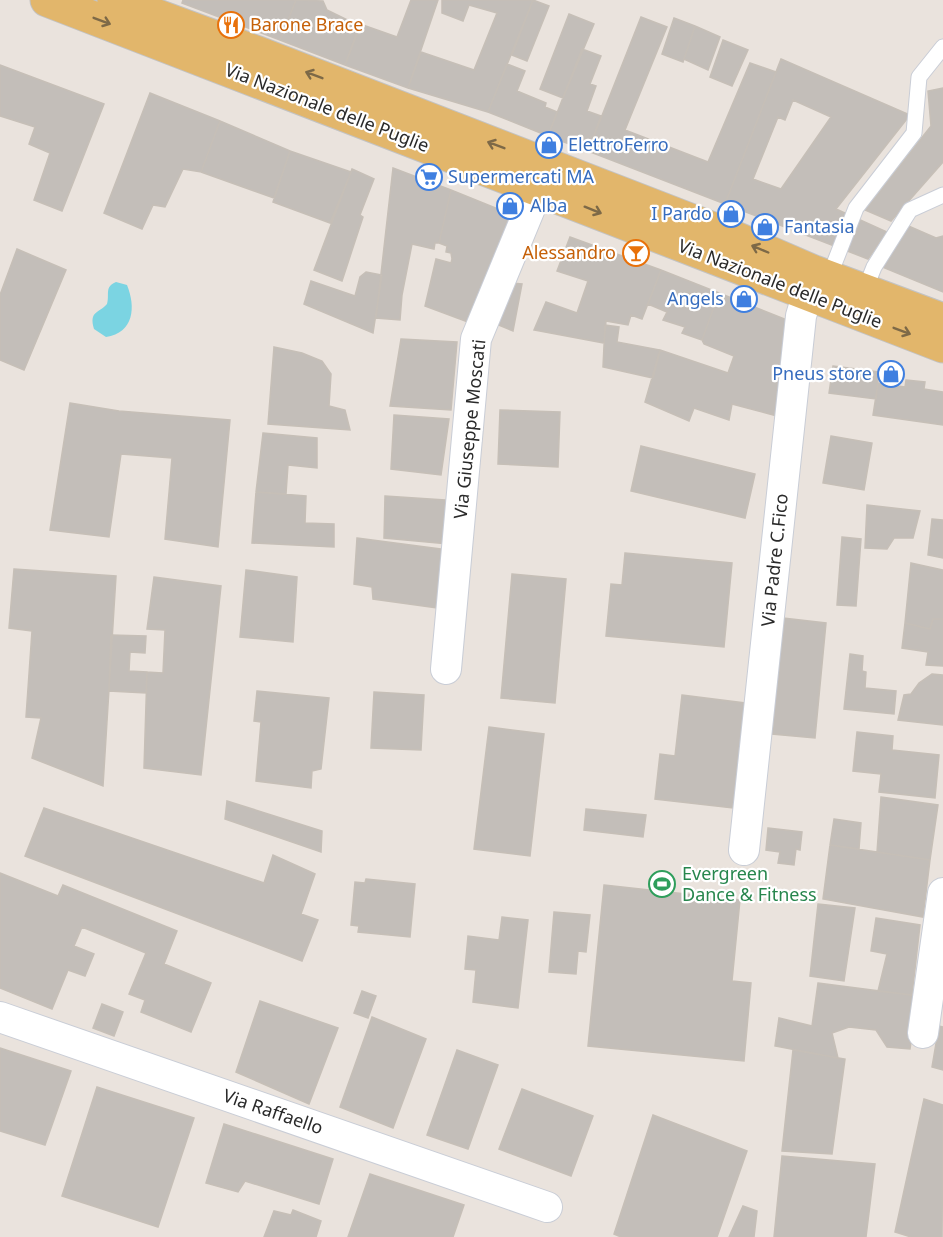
<svg xmlns="http://www.w3.org/2000/svg" width="943" height="1237" font-family="'Noto Sans',sans-serif">
<style>
.water{fill:#7bd4e2}
.building{fill:#c3beb9;stroke:#c6bfb7;stroke-width:1.5;fill-rule:evenodd}
.lines{fill:none;stroke-linecap:round;stroke-linejoin:round}
.service-casing{stroke:#c9cdd6;stroke-width:17}
.minor-casing{stroke:#c9cdd6;stroke-width:32}
.primary-casing{stroke:#c3c3c3;stroke-width:35}
.service{stroke:#fff;stroke-width:15}
.minor{stroke:#fff;stroke-width:30}
.primary{stroke:#e2b66b;stroke-width:33}
.oneway{stroke:#7d6947}
.labels{text-anchor:middle;stroke-width:4.5;stroke-linejoin:round;paint-order:stroke}
.food-label{font-size:18px;fill:#c56008;stroke:#fff;text-anchor:start}
.street-label{font-size:18px;fill:#2a2a2a;stroke:#fff}
.shop-label{font-size:18px;fill:#366cbe;stroke:#fff;text-anchor:start}
.leisure-label{font-size:18px;fill:#27864d;stroke:#fff;text-anchor:start}
</style>
<rect width="100%" height="100%" fill="#eae3dd"/>
<path class="water" d="M116,282L127,285C136,307 134,333 106,337L94,329C89,311 98,314 107,304C110,294 104,287 116,282Z"/>
<path class="building" d="M183,0H296L280,40L182,3Z
M296,0L323,1L327,10L360,26L345,65L280,40Z
M411,0H438L408,88L345,65L360,24L397,37Z
M442,0H533L488,112L408,88L421,52L474,70L497,13L469,5L463,21L442,13Z
M533,0L549,6L527,61L512,55Z
M569,14L594,24L563,98L540,89Z
M641,17L667,27L625,130L708,162L750,63L776,72L725,204L588,151Z
M674,18L695,26L683,62L662,54Z
M695,26L720,37L708,70L684,59Z
M723,40L748,50L732,86L710,77Z
M582,49L601,56L590,84L596,86L587,111L601,116L588,151L548,136Z
M781,59L910,115L836,209L887,232L868,259L725,204ZM793,100L831,117L781,189L753,179L778,117L785,120Z
M507,64L525,71L517,91L546,103L545,107L557,112L548,136L488,112Z
M0,65L104,104L62,211L34,200L50,153L29,144L35,127L0,116Z
M943,88V162L891,221L865,210L931,126L928,91Z
M150,93L220,121L201,172L183,169L165,207L153,205L142,229L104,213Z
M220,121L290,151L274,198L201,172Z
M290,151L351,172L330,223L273,202Z
M393,168L451,190L439,243H435L434,249L412,244L402,295L400,320L376,318Z
M352,169L374,179L360,215L363,217L342,281L314,270Z
M451,190L513,215L468,322L425,306L436,259L451,263L452,259L451,253L446,252L447,246L439,243Z
M897,221L936,238L943,236V292L870,262Z
M570,237L661,270L642,319L631,315L628,325L606,321L604,343L534,330L546,302L577,313L588,281L557,271Z
M17,249L66,270L24,370L0,360V295Z
M661,270L719,293L702,340L682,333L685,327L663,320L667,312L648,304Z
M366,272L382,275L373,333L304,304L311,281L355,296L360,277Z
M511,283L522,284L513,331L494,323Z
M719,293L787,320L777,416L732,404L729,420L694,408L689,421L645,402L660,350L728,373L734,356L704,344L702,340Z
M605,325L619,327L617,342L660,350L653,378L603,367Z
M401,339L457,342L451,410L390,406Z
M274,347L302,353L322,361L331,374L329,406L345,410L350,430L268,424Z
M833,366L879,372L876,399L829,393Z
M906,380L925,382L924,389L943,392V425L873,415L878,383L905,387Z
M70,403L119,411L230,420L218,547L165,539L172,458L121,454L109,537L50,530Z
M500,410L560,412L558,467L498,464Z
M394,415L449,419L441,475L391,469Z
M263,433L317,438V468L288,465L286,494L256,492Z
M831,436L872,443L864,490L823,483Z
M641,446L755,474L745,518L631,491Z
M256,492L306,496L305,523L334,524V547L252,543Z
M385,496L445,500L448,544L384,538Z
M867,505L920,511L913,538H894L887,549L865,548Z
M932,519L943,520V558L928,555Z
M842,537L861,539L856,606L837,605Z
M357,538L448,550L444,609L373,599L372,587L354,584Z
M625,553L732,563L724,647L606,636L611,584L622,585Z
M911,563L943,570V619H933L930,629L905,623Z
M14,569L116,576L103,786L32,758L41,718L26,717L32,631L9,628Z
M246,570L297,577L293,642L240,637Z
M512,574L566,579L555,703L501,698Z
M154,577L221,586L201,775L144,768L147,672L163,673L165,630L147,629Z
M783,618L826,623L815,738L772,734Z
M933,619H943V666L926,665L928,652L902,648L905,623L930,629Z
M111,635L146,636L145,653L130,652L129,671L147,672L146,693L109,691Z
M850,654L863,656L862,671L866,672L865,688L896,691L894,714L844,709Z
M932,674L943,675V725L898,720L904,695L911,694L919,683Z
M257,691L329,698L321,769L312,771L311,788L256,781L261,722L254,721Z
M374,692L424,695L421,750L371,748Z
M682,695L745,703L733,808L655,799L660,754L675,756Z
M489,727L544,734L530,856L474,849Z
M857,732L893,736L892,750L939,755L935,798L879,792L881,774L853,771Z
M881,797L938,805L930,860L877,852Z
M227,801L322,831L321,852L225,819Z
M44,808L264,883L273,855L315,874L301,914L318,920L302,961L25,856Z
M586,809L646,815L643,837L584,830Z
M834,819L861,823L859,849L830,845Z
M768,828L802,832L800,850L796,849L794,865L778,863L780,852L766,850Z
M830,845L930,860L923,917L823,899Z
M0,873L58,896L63,885L177,931L164,964L211,983L191,1032L141,1012L145,1000L129,994L146,953L82,927L74,946L94,954L85,976L68,970L52,1009L0,988Z
M366,879L415,884L410,937L358,932L359,926L351,925L355,882L365,883Z
M604,885L740,900L732,981L751,983L744,1061L588,1046Z
M818,904L855,908L844,981L810,976Z
M554,912L590,915L586,952L578,951L576,974L549,972Z
M502,917L528,920L518,1008L473,1002L476,970L465,969L468,936L499,940Z
M876,918L920,925L912,995L878,991L887,954L871,951Z
M818,983L918,996L910,1049L887,1047L876,1030L849,1027L832,1033L838,1058L775,1046L779,1018L812,1026Z
M362,991L376,996L368,1018L354,1013Z
M260,1001L338,1028L309,1104L236,1072Z
M102,1004L123,1012L114,1036L93,1028Z
M372,1017L426,1039L393,1128L340,1107Z
M939,1026L943,1027V1070L932,1067Z
M0,1048L71,1071L45,1145L0,1131Z
M457,1050L498,1065L468,1149L427,1135Z
M793,1050L845,1059L832,1154L782,1151Z
M97,1087L194,1118L158,1227L62,1196Z
M522,1089L593,1116L571,1176L499,1149Z
M924,1099L943,1105L942,1237H911L895,1232Z
M653,1115L747,1151L717,1237H621L614,1234Z
M224,1124L333,1159L319,1204L245,1181L238,1192L206,1183Z
M782,1156L875,1164L866,1237H774Z
M370,1174L464,1205L453,1237H348Z
M743,1206L757,1211L754,1237H729Z
M293,1210L321,1221L316,1237H264L274,1211L291,1215Z"/>
<g class="lines">
<defs>
<path id="service" d="M829,277L856,208L914,133L919,77L943,47
M864,292L874,267L910,210L943,195"/>
<path id="minor" d="M446,669L476,339L538,189L549,169
M744,850L801,316L814,272
M0,1017L547,1207
M923,1033L943,893"/>
<path id="primary" d="M47,0L943,346
M114,0L258,53L726,234L814,272L943,320"/>
</defs>
<use href="#service" class="service-casing"/>
<use href="#minor" class="minor-casing"/>
<use href="#primary" class="primary-casing"/>
<use href="#service" class="service"/>
<use href="#minor" class="minor"/>
<use href="#primary" class="primary"/>
</g>
<defs><path id="oneway-shaft" d="M-6 0H5M1.5-3L5.5 0L1.5 3" fill="none" stroke-width="1.6" stroke-linecap="round" stroke-linejoin="round" transform="scale(1.5)"/></defs>
<g class="oneway">
<use href="#oneway-shaft" transform="translate(102 21) rotate(21)"/>
<use href="#oneway-shaft" transform="translate(314 75) rotate(-159)"/>
<use href="#oneway-shaft" transform="translate(496 145) rotate(-159)"/>
<use href="#oneway-shaft" transform="translate(593 210) rotate(22)"/>
<use href="#oneway-shaft" transform="translate(760 249) rotate(-157)"/>
<use href="#oneway-shaft" transform="translate(902 331) rotate(21)"/>
</g>
<defs>
<symbol id="restaurant-ring" viewBox="-11 -11 22 22"><circle r="9.5" fill="#fff" stroke="#e8710a" stroke-width="1.5"/><path d="M-5-6h1v4h1v-4h1v4h1v-4h1v5L-1.5 .5V6h-2V.5L-5-1ZM5-6V6H3V1.5H1.5Q1.5-4 5-6Z" fill="#e8710a"/></symbol>
<symbol id="shop-ring" viewBox="-11 -11 22 22"><circle r="9.5" fill="#fff" stroke="#3f7fe0" stroke-width="1.5"/><path d="M-5-2.5h2.3a2.7 3.5 0 0 1 5.4 0H5L5.5 6h-11ZM-1.5-2.5h3a1.5 2.3 0 0 0-3 0Z" fill="#3f7fe0"/></symbol>
<symbol id="supermarket-ring" viewBox="-11 -11 22 22"><circle r="9.5" fill="#fff" stroke="#3f7fe0" stroke-width="1.5"/><path d="M-6-5.5h2.5l.6 2H6L4.5 2H-2.5L-4.4-4H-6ZM-1.5 3.2a1.3 1.3 0 1 0 .1 0ZM3 3.2a1.3 1.3 0 1 0 .1 0Z" fill="#3f7fe0"/></symbol>
<symbol id="bar-ring" viewBox="-11 -11 22 22"><circle r="9.5" fill="#fff" stroke="#e8710a" stroke-width="1.5"/><path d="M-6-5H6L.8 .8V4.5H3.5V6h-7V4.5H-.8V.8Z" fill="#e8710a"/></symbol>
<symbol id="stadium-ring" viewBox="-11 -11 22 22"><circle r="9.5" fill="#fff" stroke="#2e9e5b" stroke-width="1.5"/><path d="M0-5a6.5 5 0 1 0 0 10a6.5 5 0 1 0 0-10ZM-3.5-1.8h7v3.6h-7Z" fill="#2e9e5b"/></symbol>
</defs>
<g fill-rule="evenodd">
<use href="#restaurant-ring" x="216" y="10" width="30" height="30"/>
<use href="#shop-ring" x="534" y="130" width="30" height="30"/>
<use href="#supermarket-ring" x="414" y="162" width="30" height="30"/>
<use href="#shop-ring" x="495" y="191" width="30" height="30"/>
<use href="#shop-ring" x="716" y="199" width="30" height="30"/>
<use href="#shop-ring" x="750" y="212" width="30" height="30"/>
<use href="#bar-ring" x="621" y="238" width="30" height="30"/>
<use href="#shop-ring" x="729" y="284" width="30" height="30"/>
<use href="#shop-ring" x="876" y="359" width="30" height="30"/>
<use href="#stadium-ring" x="647" y="869" width="30" height="30"/>
</g>
<g class="labels">
<g class="food-label">
<text x="250" y="31">Barone Brace</text>
<text x="616" y="259" text-anchor="end">Alessandro</text>
</g>
<g class="street-label">
<text transform="translate(327 108) rotate(21)" y="6">Via Nazionale delle Puglie</text>
<text transform="translate(780 284) rotate(21)" y="6">Via Nazionale delle Puglie</text>
<text transform="translate(470 429) rotate(-84)" y="6">Via Giuseppe Moscati</text>
<text transform="translate(775 560) rotate(-84)" y="6">Via Padre C.Fico</text>
<text transform="translate(273 1112) rotate(19)" y="6">Via Raffaello</text>
</g>
<g class="shop-label">
<text x="568" y="151">ElettroFerro</text>
<text x="448" y="183">Supermercati MA</text>
<text x="530" y="212">Alba</text>
<text x="712" y="220" text-anchor="end">I Pardo</text>
<text x="784" y="233">Fantasia</text>
<text x="724" y="305" text-anchor="end">Angels</text>
<text x="872" y="380" text-anchor="end">Pneus store</text>
</g>
<g class="leisure-label">
<text x="682" y="880">Evergreen<tspan x="682" dy="21">Dance &amp; Fitness</tspan></text>
</g>
</g>
</svg>
